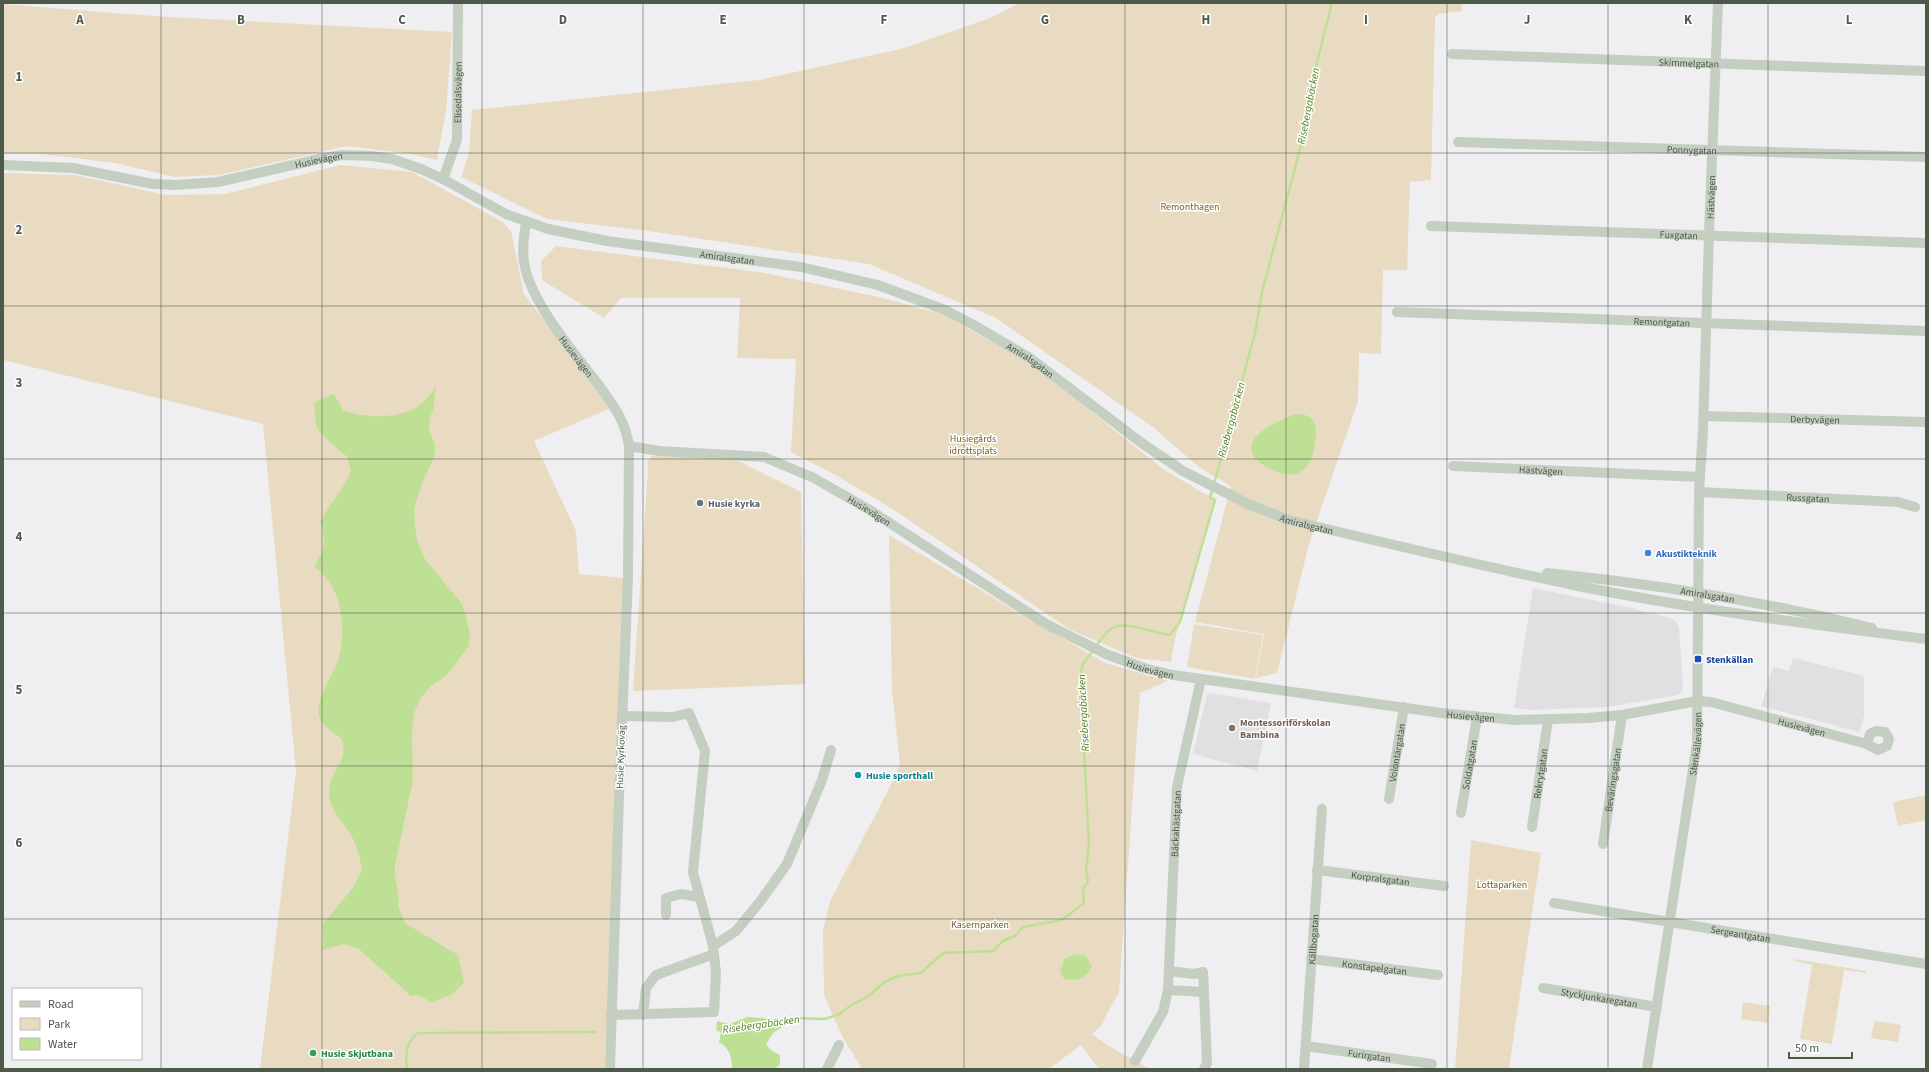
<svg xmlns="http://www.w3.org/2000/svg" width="1929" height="1072" font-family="'Source Sans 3',sans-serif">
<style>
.education{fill:#e0e0e2}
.green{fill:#e9dbc2}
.water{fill:#bde095}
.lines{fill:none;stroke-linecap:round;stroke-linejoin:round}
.stream{stroke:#bde095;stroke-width:2.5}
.minor{stroke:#c5cfc1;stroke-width:10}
.grid{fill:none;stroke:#4d5949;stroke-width:1;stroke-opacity:0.55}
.worship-dot{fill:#6b7280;stroke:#fff;stroke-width:1.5}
.shop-dot{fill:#3f7fe0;stroke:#fff;stroke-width:1.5}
.transit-dot{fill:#1a4fb4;stroke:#fff;stroke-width:1.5}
.education-dot{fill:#8d6e63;stroke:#fff;stroke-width:1.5}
.culture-dot{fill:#0f9aa8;stroke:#fff;stroke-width:1.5}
.leisure-dot{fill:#2e9e5b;stroke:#fff;stroke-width:1.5}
.labels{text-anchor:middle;stroke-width:3;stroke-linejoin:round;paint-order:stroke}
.street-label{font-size:10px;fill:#4d5949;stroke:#fff}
.park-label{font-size:10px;fill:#725f23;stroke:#fff}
.worship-label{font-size:10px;font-weight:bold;fill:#5b616d;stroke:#fff;text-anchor:start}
.shop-label{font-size:10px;font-weight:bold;fill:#366cbe;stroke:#fff;text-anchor:start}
.transit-label{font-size:10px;font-weight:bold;fill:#164399;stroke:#fff;text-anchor:start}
.education-label{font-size:10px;font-weight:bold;fill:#785e54;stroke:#fff;text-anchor:start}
.culture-label{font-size:10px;font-weight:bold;fill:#0d838f;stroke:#fff;text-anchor:start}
.leisure-label{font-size:10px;font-weight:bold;fill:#27864d;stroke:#fff;text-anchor:start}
.water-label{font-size:11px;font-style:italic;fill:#52831c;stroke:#fff}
.grid-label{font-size:13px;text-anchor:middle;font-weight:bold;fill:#4d5949;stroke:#fff;stroke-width:3;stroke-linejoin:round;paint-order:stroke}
</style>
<rect width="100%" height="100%" fill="#efeff1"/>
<path class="education" d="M1533,588L1628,607L1674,619L1679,627L1683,688L1681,693L1674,696L1607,707L1531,710L1514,708Z
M1793,658L1864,676V716L1859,732L1761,706L1773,667L1789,671Z
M1211,693L1271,703L1257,771L1193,754L1207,695Z"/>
<path class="green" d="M1019,3H1462V11L1438,14L1435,18L1431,180L1410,182L1407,270H1383L1381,354L1359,353L1358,401L1309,544L1277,673L1256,678L1264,634L1195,622L1231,486L1200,468L1154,428L996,318L869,264L649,231L547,219L461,177L469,153L472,110L759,80L901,49L990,18Z
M3,4L153,16L452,32L446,111L437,160L411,154L347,146L219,175L174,177L115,163L41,154H3Z
M340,165L412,172L503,222L511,231L524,294L611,408L534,441L576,531L579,574L624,578L605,1069H260L296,772L263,424L3,360V173L75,175L166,195L225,194Z
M556,246L765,273L883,298L941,314L1028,361L1163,469L1215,500L1175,639L1171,662L1136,658L1069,629L894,510L839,477L791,452L796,359L737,358L740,298H621L604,318L542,280L541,261Z
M652,456L732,458L801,492L805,684L633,691L648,469L647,462Z
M889,535L997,600L1105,663L1168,681L1140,693L1119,992L1100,1027L1092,1034L1107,1045L1150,1069H1099L1081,1045L1049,1069H862L842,1036L824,995L823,931L830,901L888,791L900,764L892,691Z
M1194,624L1263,635L1255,679L1187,667Z
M1926,795V820L1898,826L1893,802Z
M1471,840L1541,853L1509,1069H1455Z
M1795,959L1866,971L1865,973L1844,970L1832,1044L1800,1039L1812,965L1795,961Z
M1743,1002L1770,1006L1768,1023L1741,1019Z
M1874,1021L1901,1025L1898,1042L1871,1038Z"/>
<path class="water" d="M436,387L433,410L430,417L429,430L435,444V454L422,484L414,509L415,526L417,540L425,559L462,604L467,620L470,635L469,646L447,675L431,686L420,699L414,713L412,734L413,780L395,866V877L399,898L398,906L405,923L458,955L464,983L451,995L431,1002L418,995L411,996L359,949L344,944L321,950L324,944L322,925L352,889L362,870C360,858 357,846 351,835C343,822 329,809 329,794C328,770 349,765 342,739C334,732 321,727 319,715C316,697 332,677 338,660C347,630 343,586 314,567C325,550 327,540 320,521L344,485L351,471L347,456C342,454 318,431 317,428C315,424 314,407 315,402L334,394L343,410C364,418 392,419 414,409C423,404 430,395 436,387Z
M1298,414C1305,414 1310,416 1314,422C1317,428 1316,436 1315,443C1312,465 1302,481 1277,472C1260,465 1239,451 1260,433C1269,425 1282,420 1293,415Z
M1077,954L1086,956L1092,966C1085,979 1077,981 1064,979L1060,971L1065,958Z
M748,1017L784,1020L781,1028L773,1033L766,1044L771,1050L780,1055V1065L774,1069H732C732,1057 730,1049 719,1042L721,1032L716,1030L717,1021L729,1024Z"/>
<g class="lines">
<path class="stream" d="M1214,484L1255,333L1262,292L1305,130L1310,90L1332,3
M1096,646C1101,640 1105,633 1111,629C1125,619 1154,634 1170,635L1180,622L1215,500L1210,497L1213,488
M782,1021L793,1018L824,1019L838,1015L850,1006L869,996L883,983L898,976L921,973L943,953L993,951L1003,941L1015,936L1023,927L1062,920L1084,903L1083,889L1088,881L1086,869L1089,846L1083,728V700L1080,678L1082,666L1093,650
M407,1069C405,1055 406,1041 418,1033L595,1032"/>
<g class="minor">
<path id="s1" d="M1452,54L1926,71"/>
<path id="s2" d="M1458,142L1926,157"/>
<path id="s3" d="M3,165L73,168L153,184L175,185L218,182L319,159L342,155L372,156L392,159L421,169L443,179L506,214L548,229L607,241L801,267L878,285L945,310L979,328L1030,358L1143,444L1183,471L1248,504L1289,520C1385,543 1481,566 1578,586C1693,609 1810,625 1926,639"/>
<path id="s4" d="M443,179L457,140L458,3"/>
<path id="s5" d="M526,222C524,236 522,248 524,262C529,300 574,353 598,384C613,405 625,419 629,446L628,577L619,797L610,1069"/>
<path id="s6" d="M1431,226L1926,243"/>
<path id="s7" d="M1397,312L1926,331"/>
<path id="s8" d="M1704,416L1926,422"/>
<path id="s9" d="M629,446L659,451L764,457L814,478L868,509L1046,624L1106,654L1144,668L1173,675L1441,713L1516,720L1588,718L1622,715L1697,701L1711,702L1867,744L1878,750L1887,746L1889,739L1885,732L1876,731L1870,734L1867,744"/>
<path id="s10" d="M1453,466L1700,477"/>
<path id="s11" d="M1699,492L1898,502L1915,507"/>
<path id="s12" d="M1547,573C1656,584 1766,602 1872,628"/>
<path id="s13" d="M1389,799L1404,707"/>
<path id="s14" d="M1461,813L1477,717"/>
<path id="s15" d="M1532,827L1548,720"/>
<path id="s16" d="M1603,844L1622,715"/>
<path id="s17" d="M1317,870L1444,886"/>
<path id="s18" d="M1554,903L1926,964"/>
<path d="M666,915V898L681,894L699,897"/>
<path d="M713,946L736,931L759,903L787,864L822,780L831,750"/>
<path id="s19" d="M1311,959L1438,975"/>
<path id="s20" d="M1169,971L1194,974L1203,972L1204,992L1168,990L1177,787L1201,679"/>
<path id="s21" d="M1543,988L1657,1007"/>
<path d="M1204,992L1207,1063L1204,1069"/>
<path d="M611,1015L714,1012L716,973L713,946L693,872L705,751L689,713L673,717L622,716"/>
<path d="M643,1015L646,988L656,975L714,954"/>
<path id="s22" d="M1306,1046L1432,1064"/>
<path d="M1135,1061L1163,1012L1168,990"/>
<path d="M827,1069L839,1045"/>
<path id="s23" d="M1304,1069L1322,809"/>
<path id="s24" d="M1647,1069L1697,743L1699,492L1703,431L1709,234L1718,3"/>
</g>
</g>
<path class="grid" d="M161,3V1069M322,3V1069M482,3V1069M643,3V1069M804,3V1069M964,3V1069M1125,3V1069M1286,3V1069M1447,3V1069M1608,3V1069M1768,3V1069M3,153H1926M3,306H1926M3,459H1926M3,613H1926M3,766H1926M3,919H1926"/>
<circle class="worship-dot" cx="700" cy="503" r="4"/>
<circle class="shop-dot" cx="1648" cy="553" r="4"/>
<rect class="transit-dot" x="1694" y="655" width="8" height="8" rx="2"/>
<circle class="education-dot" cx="1232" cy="728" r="4"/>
<circle class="culture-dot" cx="858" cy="775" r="4"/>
<circle class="leisure-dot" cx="313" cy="1053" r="4"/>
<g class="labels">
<g class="street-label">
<text dy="4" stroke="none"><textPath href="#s1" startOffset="237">Skimmelgatan</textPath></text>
<text dy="4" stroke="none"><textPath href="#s4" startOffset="89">Elisedalsvägen</textPath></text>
<text dy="4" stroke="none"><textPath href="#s2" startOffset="234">Ponnygatan</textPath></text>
<text dy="4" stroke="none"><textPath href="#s3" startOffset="320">Husievägen</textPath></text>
<text dy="4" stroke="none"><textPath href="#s24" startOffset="876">Hästvägen</textPath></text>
<text dy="4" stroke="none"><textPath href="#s6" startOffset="248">Fuxgatan</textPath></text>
<text dy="4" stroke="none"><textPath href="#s3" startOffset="747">Amiralsgatan</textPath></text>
<text dy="4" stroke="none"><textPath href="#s7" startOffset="265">Remontgatan</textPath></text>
<text dy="4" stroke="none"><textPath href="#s5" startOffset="149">Husievägen</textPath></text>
<text dy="4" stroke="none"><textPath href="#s3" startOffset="1071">Amiralsgatan</textPath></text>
<text dy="4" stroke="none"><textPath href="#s8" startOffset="111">Derbyvägen</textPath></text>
<text dy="4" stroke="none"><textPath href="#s10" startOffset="88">Hästvägen</textPath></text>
<text dy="4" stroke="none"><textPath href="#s11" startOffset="109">Russgatan</textPath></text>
<text dy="4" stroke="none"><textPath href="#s9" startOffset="254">Husievägen</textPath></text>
<text dy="4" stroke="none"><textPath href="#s3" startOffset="1395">Amiralsgatan</textPath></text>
<text dy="4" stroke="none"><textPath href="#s12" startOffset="162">Amiralsgatan</textPath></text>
<text dy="4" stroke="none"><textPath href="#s9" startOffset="578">Husievägen</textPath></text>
<text dy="4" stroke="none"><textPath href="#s9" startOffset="902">Husievägen</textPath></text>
<text dy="4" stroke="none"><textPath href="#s9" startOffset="1238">Husievägen</textPath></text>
<text dy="4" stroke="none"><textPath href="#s24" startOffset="329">Stenkällevägen</textPath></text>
<text dy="4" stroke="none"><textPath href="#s13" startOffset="47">Volontärgatan</textPath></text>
<text transform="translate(620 757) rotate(-88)" y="4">Husie Kyrkoväg</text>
<text dy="4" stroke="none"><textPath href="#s14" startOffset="49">Soldatgatan</textPath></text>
<text dy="4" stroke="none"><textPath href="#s15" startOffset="54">Rekrytgatan</textPath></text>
<text dy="4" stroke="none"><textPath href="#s16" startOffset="65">Beväringsgatan</textPath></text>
<text dy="4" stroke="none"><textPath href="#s20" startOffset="257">Bäckahästgatan</textPath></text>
<text dy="4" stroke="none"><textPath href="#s17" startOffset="64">Korpralsgatan</textPath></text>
<text dy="4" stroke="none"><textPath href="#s18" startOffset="189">Sergeantgatan</textPath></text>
<text dy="4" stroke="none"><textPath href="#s23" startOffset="130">Källbogatan</textPath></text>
<text dy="4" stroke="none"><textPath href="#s19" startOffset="64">Konstapelgatan</textPath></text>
<text dy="4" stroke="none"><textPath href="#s21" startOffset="57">Styckjunkaregatan</textPath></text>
<text dy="4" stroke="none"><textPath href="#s22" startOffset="64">Furirgatan</textPath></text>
</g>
<g class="park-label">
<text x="1190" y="210">Remonthagen</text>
<text x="973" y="442">Husiegårds<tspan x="973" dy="12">idrottsplats</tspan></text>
<text x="1502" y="888">Lottaparken</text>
<text x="980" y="928">Kasernparken</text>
</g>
<g class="worship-label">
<text x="708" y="507">Husie kyrka</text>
</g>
<g class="shop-label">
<text x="1656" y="557">Akustikteknik</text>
</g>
<g class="transit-label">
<text x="1706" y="663">Stenkällan</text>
</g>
<g class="education-label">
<text x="1240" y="726">Montessoriförskolan<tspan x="1240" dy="12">Bambina</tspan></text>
</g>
<g class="culture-label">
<text x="866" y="779">Husie sporthall</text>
</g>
<g class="leisure-label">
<text x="321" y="1057">Husie Skjutbana</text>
</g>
<g class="water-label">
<text transform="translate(1308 106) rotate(-79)" y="4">Risebergabäcken</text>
<text transform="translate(1231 420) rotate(-75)" y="4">Risebergabäcken</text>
<text transform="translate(1083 713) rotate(-93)" y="4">Risebergabäcken</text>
<text transform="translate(761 1024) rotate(-8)" y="4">Risebergabäcken</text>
</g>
</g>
<g class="grid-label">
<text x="80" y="24">A</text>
<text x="241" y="24">B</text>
<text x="402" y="24">C</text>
<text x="563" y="24">D</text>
<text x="723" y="24">E</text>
<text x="884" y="24">F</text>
<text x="1045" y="24">G</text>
<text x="1206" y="24">H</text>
<text x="1366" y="24">I</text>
<text x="1527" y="24">J</text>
<text x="1688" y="24">K</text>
<text x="1849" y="24">L</text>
<text x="19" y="81">1</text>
<text x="19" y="234">2</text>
<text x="19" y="387">3</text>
<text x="19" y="541">4</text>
<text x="19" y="694">5</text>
<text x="19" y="847">6</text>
</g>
<rect width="1929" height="1072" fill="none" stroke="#4d5949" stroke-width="8"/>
<rect x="12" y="988" width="130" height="72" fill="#ffffff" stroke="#b8bdb6"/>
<rect x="20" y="1001" width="20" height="6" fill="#c5cfc1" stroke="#b8bdb6"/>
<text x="48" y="1008" font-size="12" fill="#4d5949">Road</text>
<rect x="20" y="1018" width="20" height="12" fill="#e9dbc2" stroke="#b8bdb6"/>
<text x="48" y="1028" font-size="12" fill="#4d5949">Park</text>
<rect x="20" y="1038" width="20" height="12" fill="#bde095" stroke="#b8bdb6"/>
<text x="48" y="1048" font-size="12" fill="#4d5949">Water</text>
<path d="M1789 1052v6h63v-6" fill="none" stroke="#4d5949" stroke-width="2"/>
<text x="1795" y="1052" font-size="12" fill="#4d5949" stroke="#ffffff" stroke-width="3" paint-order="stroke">50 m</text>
</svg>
